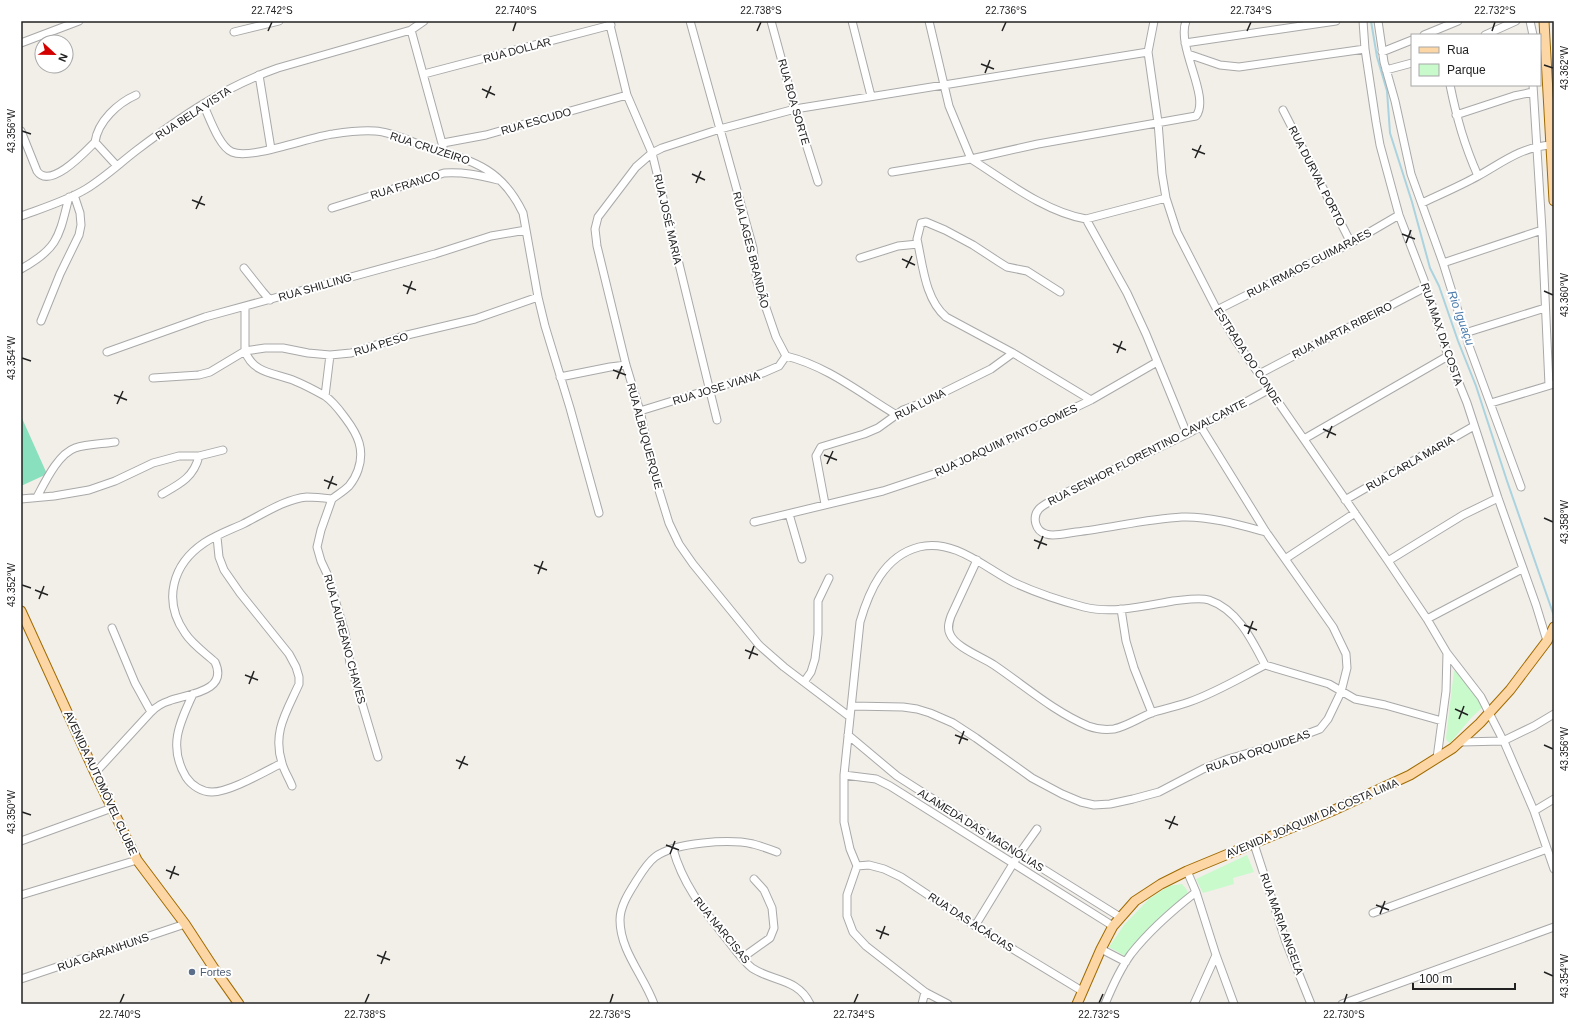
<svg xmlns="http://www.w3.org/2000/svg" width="1575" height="1025" font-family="Helvetica,sans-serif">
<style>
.park{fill:#c8facc}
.pitch{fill:#88e0be}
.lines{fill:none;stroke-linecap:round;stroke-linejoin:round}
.stream{stroke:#aad3df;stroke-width:2}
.minor-casing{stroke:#a9a9a9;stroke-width:9}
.major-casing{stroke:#a06b00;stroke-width:11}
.minor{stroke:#fff;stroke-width:7}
.major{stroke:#fcd6a4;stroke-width:9}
.ticks{fill:none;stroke:#222;stroke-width:1.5}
.service-dot{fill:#5c6f8a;stroke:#fff;stroke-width:1.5}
.labels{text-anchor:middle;stroke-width:4;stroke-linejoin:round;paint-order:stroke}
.street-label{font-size:11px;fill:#222;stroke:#fff}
.service-label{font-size:11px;fill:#4e5e75;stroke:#fff;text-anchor:start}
.water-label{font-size:12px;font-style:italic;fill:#4a7aab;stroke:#fff}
.neatline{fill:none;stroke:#222;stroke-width:1.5}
.ticks-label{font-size:10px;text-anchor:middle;fill:#222}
</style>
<rect width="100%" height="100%" fill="#f2efe9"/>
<path class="park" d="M1454,671L1460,672L1484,706L1472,717L1450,743L1447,741L1446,738Z
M1247,855L1254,872L1233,878L1234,884L1203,893L1196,879Z
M1182,884L1187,890L1188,895L1125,956L1109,947L1124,925L1149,899L1169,886Z"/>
<path class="pitch" d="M21,416L47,474L21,486Z"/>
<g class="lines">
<path class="stream" d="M1371,21L1377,57L1387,91L1390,133L1412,202L1430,268L1439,286L1458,341L1476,386L1507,481L1554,616"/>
<defs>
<path id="minor" d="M609,21L627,95L652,153L717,420
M690,21L753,248L757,282L765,305L776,337L786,356C827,366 860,393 895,414
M771,21L795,109L818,182
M852,21L871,96
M929,21L949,106L971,159
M1154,21L1148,52L1158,122L1162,174L1166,198L1177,232L1217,310L1236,341L1388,561L1427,619L1447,653L1481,697L1505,744L1534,811L1554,869
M1363,21L1365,49L1376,122L1380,145L1399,215L1424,280L1448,356L1467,403L1498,498L1536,605L1547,641
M1378,21L1384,62L1395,101L1411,174L1443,263L1469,346L1521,487
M1530,21L1533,35
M411,30L443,147
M234,32L279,21
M1424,35L1458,21
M1485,35L1516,21
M21,43L79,21
M1185,43L1336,21
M1382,52L1412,40
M1188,54L1220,65L1239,67L1365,49
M1386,70L1412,63
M424,74L611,25
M259,75L271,149
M1450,85C1457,119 1464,144 1478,176
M1533,85L1542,230L1549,385
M203,104C209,116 219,147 232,152C251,160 309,137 333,134C346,132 362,130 375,131C393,132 411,142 427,147C472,161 501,167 523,213L538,297L545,326L570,408L599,513
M1283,110L1351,243
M1456,115L1514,96L1533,92
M21,131L37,171C50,190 85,152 95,142L117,166
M95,142C98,121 118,103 136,95
M443,143L486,135L627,95
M971,159C1006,181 1045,212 1086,219L1127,293L1146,334L1187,434
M892,172L971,159L1038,144L1196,116C1211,97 1176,47 1186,21
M1422,203C1441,194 1460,186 1478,176C1503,162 1521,147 1551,145
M332,208L444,173C464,172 479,175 498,180
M21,216C43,208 66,201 86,189C104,178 120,163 137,150C182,116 224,87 278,68L411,30L424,21
M1086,219L1166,198
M860,258L898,246L918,244
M1443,263L1542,230
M244,268L263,292L270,300
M21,269C59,248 59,236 69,197
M1060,292L1027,271L1007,267L999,262L973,245L945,230L926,222L921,223L917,239L918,244C923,268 926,300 946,317L1013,353L1091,400
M1217,310L1351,243L1399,215
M41,321L60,274L79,235L81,225L80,213L74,195
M1465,333L1545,308
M107,352L205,317L435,254L491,236L526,230
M1259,374L1426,287
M560,377L610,367L626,365
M153,378L199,375L210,372L245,351L265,348H283L308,353L330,355L351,353L403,336L475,319L538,297
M325,396L330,355
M1491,403L1554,384
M640,411L763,373L779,366L786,356
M1304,439L1448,356
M162,494C180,484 194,477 199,456
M37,497C45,482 58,454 75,448C87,444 102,444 115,442
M21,499L54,496L89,490L115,481L153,463L179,456H199L223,450
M332,499L321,530L317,547L321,561L328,576L345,633L350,663L378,757
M1345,500L1474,426
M825,504L816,456L821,447L864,434L878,428L903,410L922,403L991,369L1013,353
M789,514L802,559
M754,522L883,491L940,472L1091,400L1157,362
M1266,532C1240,525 1209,516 1182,517C1146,519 1111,528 1076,532C1067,533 1054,537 1046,534C1035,531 1032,517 1039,509C1044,504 1052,501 1057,497L1187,434L1268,390
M217,537L219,557L224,570L240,593L289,654L296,667L299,677V684C287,711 272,732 282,763C284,771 289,778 292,786
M1285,559L1355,513
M977,560L951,616C949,622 947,628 950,634C955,647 982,657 994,665C1025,686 1053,711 1088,726C1096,729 1106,730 1114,729C1128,726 1140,717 1154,712C1165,709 1177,706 1189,702C1215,693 1240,678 1265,665L1329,684L1355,699L1385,705L1442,721
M1388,561L1463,515L1498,498
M1121,609L1126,641L1134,668L1152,713
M1427,619L1522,569
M112,628L135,683L151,712
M804,682L811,672L815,659L818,634V601L829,578
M193,694C179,724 168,747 186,777C192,786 202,792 212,792C230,792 264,772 282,763
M852,706L903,707L917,709L930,713L953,723L976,738L1032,778L1062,794L1081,802L1094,805L1110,804L1133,799L1159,792L1203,769L1228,759L1283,743L1320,729L1328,719L1341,692L1347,668L1346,654L1333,627L1266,532L1201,427
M850,717L784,667L759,645L693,564L679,544L669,523L653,471L640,411L626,365L597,246L595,229L598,217L636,167L652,153L662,148L720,129L795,109L1148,52
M848,735L897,776L1019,854L1120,917
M1461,742L1503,741L1534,726L1554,714
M1437,758L1446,691L1447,653
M95,773L151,712C156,707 162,703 169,701C187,694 229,692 215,662C205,653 192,644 185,633C162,600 173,564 204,543C216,535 230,530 243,524C263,514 285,499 307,497C315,497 324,498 332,499C337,495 344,491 349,486C353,481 356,476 358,470C365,450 358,435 346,419C340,411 334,402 325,396C316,391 305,385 295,381C276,373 253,374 245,351V307
M844,775L876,779L890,786L1113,926
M1534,811L1554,799
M21,841L112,808
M1254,844L1286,942L1311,1004
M673,849C683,885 703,909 726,938C734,948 742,960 752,968C773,982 798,978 810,1004
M857,866L850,849L844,822V775L860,622C869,591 884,556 919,547C955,538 986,569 1015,583C1037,593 1061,601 1084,607C1113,614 1144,606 1173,601C1184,600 1199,597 1209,600C1238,610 1252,640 1265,665
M857,866L869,865L884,869L901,877L975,926L1082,991
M857,866L847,895V916L853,932L866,946L925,992L948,1004
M1187,871L1196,892L1216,955L1234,1004
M21,895L137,860
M1373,913L1547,849
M975,926L1019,854L1037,829
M1101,949L1126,962
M742,958L770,938L774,928L772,908L764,890L754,879
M21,979L185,924
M654,1004C644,976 620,951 620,920C620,907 628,894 635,883C640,875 647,863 655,857C675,842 730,839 753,844C761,846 769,849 777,852
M922,1004L925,992
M1105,1004C1112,987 1120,969 1131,954C1149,931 1173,910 1196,892
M1194,1004L1216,955
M1342,1004L1554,927"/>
<path id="major" d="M1544,21L1554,201
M21,611L95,773L137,860L185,924L215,970L239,1004
M1077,1004L1101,949L1113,926L1135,901L1161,884L1187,871L1332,811L1410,775L1453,748L1480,723L1510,690L1547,641L1554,627"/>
</defs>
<use href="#minor" class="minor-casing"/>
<use href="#major" class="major-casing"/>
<use href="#minor" class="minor"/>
<use href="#major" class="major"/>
</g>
<path class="ticks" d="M268,31L272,22M513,31L516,22M757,31L761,22M1002,31L1006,22M1247,31L1251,22M1492,31L1495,22M981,64L994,69M1544,65L1553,68M985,73L990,60M482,89L495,95M486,98L491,86M22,131L31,134M1192,149L1205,154M1195,158L1201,145M692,174L705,180M696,183L701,171M192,200L205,205M196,209L202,196M1402,234L1415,239M1406,243L1411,230M902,259L915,265M906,268L912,256M403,285L416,290M1544,291L1553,295M407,294L412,281M1113,344L1126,350M1117,353L1122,341M22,358L31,361M613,370L626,375M617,379L622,366M114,395L127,400M117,404L123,391M1323,429L1336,435M1327,438L1332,426M824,455L837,460M827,464L833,451M324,480L337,485M328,489L333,476M1544,518L1553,522M1034,540L1047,545M1038,549L1043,536M534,565L547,570M538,574L543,561M22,585L31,588M35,590L48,595M39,599L44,586M1244,625L1257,630M1248,634L1253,621M745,650L758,655M749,659L754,646M245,675L258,680M249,684L254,671M1455,709L1468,715M1459,719L1464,706M955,735L968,740M959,744L964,731M1544,745L1553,749M456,760L468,765M459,769L465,756M22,812L31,815M1165,820L1178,825M1169,829L1175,816M666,845L679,850M670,854L675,841M166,870L179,875M170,879L175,866M1376,905L1389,910M1380,914L1385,901M876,930L889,935M880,939L885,926M377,955L390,960M381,964L386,951M1544,972L1553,976M120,1003L124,994M365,1003L369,994M610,1003L613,994M854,1003L858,994M1099,1003L1103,994M1344,1003L1347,994"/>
<circle class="service-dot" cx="192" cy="972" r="4"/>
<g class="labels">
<g class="street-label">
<text transform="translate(517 50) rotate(-15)" y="4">RUA DOLLAR</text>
<text transform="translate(794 102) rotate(74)" y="4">RUA BOA SORTE</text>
<text transform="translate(193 113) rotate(-33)" y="4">RUA BELA VISTA</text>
<text transform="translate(536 121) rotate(-16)" y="4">RUA ESCUDO</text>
<text transform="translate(430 148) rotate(18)" y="4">RUA CRUZEIRO</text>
<text transform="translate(1317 176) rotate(63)" y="4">RUA DURVAL PORTO</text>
<text transform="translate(405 185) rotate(-17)" y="4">RUA FRANCO</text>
<text transform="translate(668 219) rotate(77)" y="4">RUA JOSÉ MARIA</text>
<text transform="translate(751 250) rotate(76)" y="4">RUA LAGES BRANDÃO</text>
<text transform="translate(1309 263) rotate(-27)" y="4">RUA IRMAOS GUIMARAES</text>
<text transform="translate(315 287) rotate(-16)" y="4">RUA SHILLING</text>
<text transform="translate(1342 330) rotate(-27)" y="4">RUA MARTA RIBEIRO</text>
<text transform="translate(1442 334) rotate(71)" y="4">RUA MAX DA COSTA</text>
<text transform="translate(381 344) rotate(-17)" y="4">RUA PESO</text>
<text transform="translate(1248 356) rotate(57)" y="4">ESTRADA DO CONDE</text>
<text transform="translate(716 388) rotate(-17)" y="4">RUA JOSE VIANA</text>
<text transform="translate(920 404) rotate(-27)" y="4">RUA LUNA</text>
<text transform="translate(645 436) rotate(75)" y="4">RUA ALBUQUERQUE</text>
<text transform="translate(1006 440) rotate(-25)" y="4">RUA JOAQUIM PINTO GOMES</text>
<text transform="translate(1147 452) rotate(-27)" y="4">RUA SENHOR FLORENTINO CAVALCANTE</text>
<text transform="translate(1410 463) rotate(-30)" y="4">RUA CARLA MARIA</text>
<text transform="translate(345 639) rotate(75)" y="4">RUA LAUREANO CHAVES</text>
<text transform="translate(1258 751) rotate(-19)" y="4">RUA DA ORQUIDEAS</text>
<text transform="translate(101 783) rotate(65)" y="4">AVENIDA AUTOMÓVEL CLUBE</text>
<text transform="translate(1312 818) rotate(-23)" y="4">AVENIDA JOAQUIM DA COSTA LIMA</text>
<text transform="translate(981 830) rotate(32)" y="4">ALAMEDA DAS MAGNÓLIAS</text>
<text transform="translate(971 922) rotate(33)" y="4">RUA DAS ACÁCIAS</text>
<text transform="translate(1282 924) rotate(70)" y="4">RUA MARIA ANGELA</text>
<text transform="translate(722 930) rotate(51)" y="4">RUA NARCISAS</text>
<text transform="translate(103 952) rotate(-19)" y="4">RUA GARANHUNS</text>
</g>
<g class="service-label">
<text x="200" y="976">Fortes</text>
</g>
<g class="water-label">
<text transform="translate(1461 318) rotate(70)" y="4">Rio Iguaçu</text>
</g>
</g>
<rect width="1575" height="1025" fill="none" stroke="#ffffff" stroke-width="44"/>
<rect x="1411" y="34" width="130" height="52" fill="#ffffff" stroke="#a7a7a7"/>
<rect x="1419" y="47" width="20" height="6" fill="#fcd6a4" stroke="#a7a7a7"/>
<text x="1447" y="54" font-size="12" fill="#222222">Rua</text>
<rect x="1419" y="64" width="20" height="12" fill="#c8facc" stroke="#a7a7a7"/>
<text x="1447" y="74" font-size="12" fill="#222222">Parque</text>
<g transform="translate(54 54) rotate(112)"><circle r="19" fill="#ffffff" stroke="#a7a7a7"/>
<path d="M0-3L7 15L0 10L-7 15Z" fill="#d40000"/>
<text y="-6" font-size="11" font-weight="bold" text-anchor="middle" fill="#222222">N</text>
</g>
<path d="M1413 983v6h102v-6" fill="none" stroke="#222222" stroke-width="2"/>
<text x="1419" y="983" font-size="12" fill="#222222" stroke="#ffffff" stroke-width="3" paint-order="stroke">100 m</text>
<rect x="22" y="22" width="1531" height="981" class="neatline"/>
<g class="ticks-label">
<text x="272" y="14">22.742°S</text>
<text x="516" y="14">22.740°S</text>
<text x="761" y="14">22.738°S</text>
<text x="1006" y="14">22.736°S</text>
<text x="1251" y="14">22.734°S</text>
<text x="1495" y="14">22.732°S</text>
<text transform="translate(1564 68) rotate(-90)" y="4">43.362°W</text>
<text transform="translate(11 131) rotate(-90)" y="4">43.356°W</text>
<text transform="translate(1564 295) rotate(-90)" y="4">43.360°W</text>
<text transform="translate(11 358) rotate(-90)" y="4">43.354°W</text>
<text transform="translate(1564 522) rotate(-90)" y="4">43.358°W</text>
<text transform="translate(11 585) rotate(-90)" y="4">43.352°W</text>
<text transform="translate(1564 749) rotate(-90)" y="4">43.356°W</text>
<text transform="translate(11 812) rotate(-90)" y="4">43.350°W</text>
<text transform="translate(1564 976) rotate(-90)" y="4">43.354°W</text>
<text x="120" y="1018">22.740°S</text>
<text x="365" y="1018">22.738°S</text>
<text x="610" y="1018">22.736°S</text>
<text x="854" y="1018">22.734°S</text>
<text x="1099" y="1018">22.732°S</text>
<text x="1344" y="1018">22.730°S</text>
</g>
</svg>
